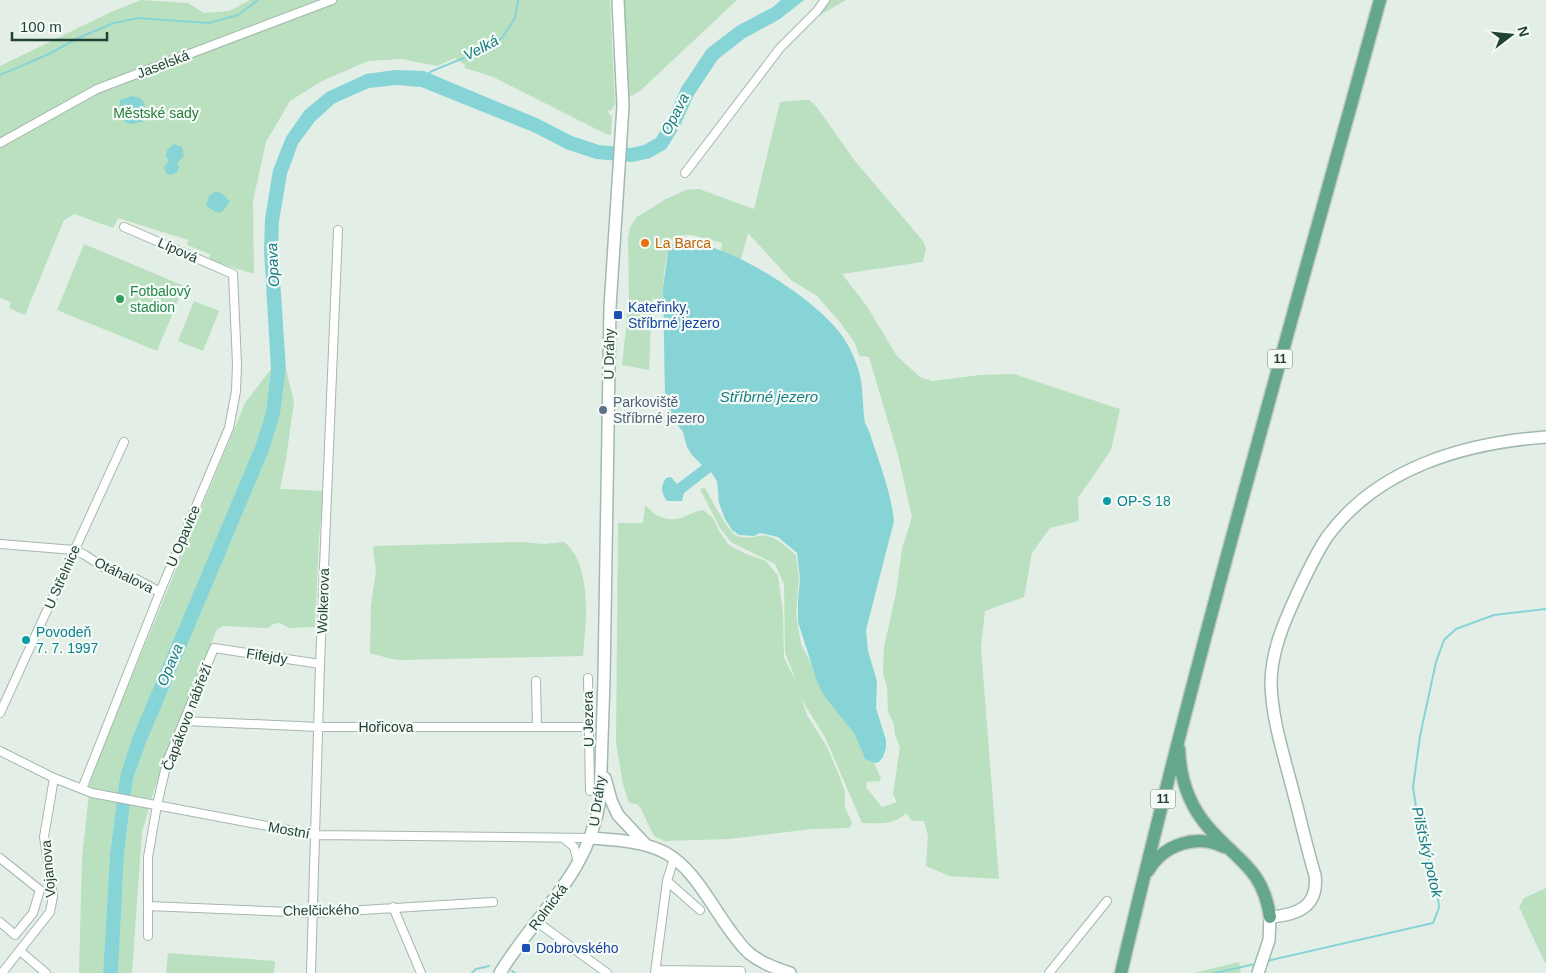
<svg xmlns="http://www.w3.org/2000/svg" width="1546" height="973" font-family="Helvetica,sans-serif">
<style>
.green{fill:#bae0c0}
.water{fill:#87d4d7}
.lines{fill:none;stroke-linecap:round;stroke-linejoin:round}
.stream{stroke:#87d4d7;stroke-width:2}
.street-casing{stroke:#a5b7ae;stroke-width:10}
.secondary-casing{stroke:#a0baae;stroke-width:14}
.primary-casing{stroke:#c1cac6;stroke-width:15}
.street{stroke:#fff;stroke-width:8}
.secondary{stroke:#fff;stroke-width:11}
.primary{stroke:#64a78d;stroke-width:12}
.food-dot{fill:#e8710a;stroke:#f4faf6;stroke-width:2}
.leisure-dot{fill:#2e9e5b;stroke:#f4faf6;stroke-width:2}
.transit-dot{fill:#1a4fb4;stroke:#f4faf6;stroke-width:2}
.service-dot{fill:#5c6f8a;stroke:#f4faf6;stroke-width:2}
.culture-dot{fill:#0f9aa8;stroke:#f4faf6;stroke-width:2}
.labels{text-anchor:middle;stroke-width:4.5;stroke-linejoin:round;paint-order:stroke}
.shield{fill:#f4faf6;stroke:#60786e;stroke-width:1}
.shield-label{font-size:12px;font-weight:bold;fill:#214134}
.street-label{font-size:14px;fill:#214134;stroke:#f4faf6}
.park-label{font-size:14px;fill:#287b3d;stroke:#f4faf6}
.food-label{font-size:14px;fill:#c56008;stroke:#f4faf6;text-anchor:start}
.leisure-label{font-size:14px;fill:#27864d;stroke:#f4faf6;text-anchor:start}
.transit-label{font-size:14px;fill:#164399;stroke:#f4faf6;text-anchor:start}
.service-label{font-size:14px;fill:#4e5e75;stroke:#f4faf6;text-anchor:start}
.culture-label{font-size:14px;fill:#0d838f;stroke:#f4faf6;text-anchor:start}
.water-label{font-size:15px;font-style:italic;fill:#167d82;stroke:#f4faf6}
</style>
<rect width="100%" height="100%" fill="#e3eee7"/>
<path class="green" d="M141,0L188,3L204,13L229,11L250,0H610L615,105L611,110L607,111L612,117L611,135L606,134L493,77L465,68V65L455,58L437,66L401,59L368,61L320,82L290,101L266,142L253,201L254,274L209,260L210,254L187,245L188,240L118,218L113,228L74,214L64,220L25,315L9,308L11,302L0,298V66L113,11Z
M623,0H737L640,91L629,97Z
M828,0H846L815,18Z
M802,100H809L816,106L855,161L923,241L926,248L923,262L842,274L866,305L897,356L920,377L932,381L980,375L1014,374L1120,409L1111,450L1078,498L1079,521L1050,528L1032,553L1024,597L985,611L981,648L999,879L949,876L926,866L928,836L924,821H912L906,813C893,826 879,823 862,823L825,737L802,700L796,683L807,715L827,747L839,775L845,792V808L852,822L851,826L849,828L812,829L729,839L664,841L654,836L640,807L637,804L629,803L623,784L616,743L618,523H643L645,505C656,517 668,523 684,517C691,514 696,511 703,510L713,518L719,531L729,545L744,553L766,561L778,576L783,613L784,658L796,681L785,652L784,584L775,564L731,542L720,528L700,489L705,488C711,498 727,531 737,536C744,539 752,537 759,536C773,533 786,547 796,555L799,576L796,615L801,644L833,705L854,733L865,759L874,763L881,778L879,782L874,781L867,782L866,787L882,807L897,802L893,794L900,747L895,735L894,724L888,712L887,686L883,674L884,647L896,593L902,549L912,517L898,455L869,357L859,356L855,343L839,321L817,296L791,280L748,233L741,259L721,251L722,243L691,235L674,236C664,254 663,280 663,300L652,299L649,370L622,365L629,300L628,238L630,227L637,217L666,199L686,190L699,189L754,209L780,102Z
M84,244L184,286L157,351L57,310Z
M194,301L219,311L203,351L178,341Z
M271,369L266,412L255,446L132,738L120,776L110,854L103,973H79L82,858L91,775L245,403Z
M286,369L294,402L286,459L280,489L323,491L319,539L315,627L289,628L280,623L273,624L268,628L223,626L217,629L154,790L142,832L132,973H118L124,855L133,779L146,743L269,451L280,415Z
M521,542L544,544L564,542C593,565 586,624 583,656L400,660L391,659L370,653L371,605L376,571L373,548L374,546Z
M1546,888V963H1545L1519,907L1524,898Z
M168,953L275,961L274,973H166Z
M1239,962L1241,973H1194Z"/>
<path class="water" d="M781,0H804L780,19L745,38L718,59L694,95L679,128L666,149L650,158L632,162L596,159L566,149L533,132L421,87L396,85L369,88L335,103L315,121L298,144L287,174L279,221L278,249L286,369L280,415L269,451L146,743L133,779L124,855L118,973H103L110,854L120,776L132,738L255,446L266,412L271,369L264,250L265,219L273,170L286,137L305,110L327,92L366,74L395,70L424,71L539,119L572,136L599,145L631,148L644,145L656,138L666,122L681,88L707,49L737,26L773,7Z
M132,96C152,99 142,112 143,122C139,122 135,124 131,124C117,122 120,109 120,100Z
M174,144L182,147L184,156L177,163L179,167L177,172L170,175L166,173L164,167L169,161L166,156L167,150Z
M215,192C224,191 224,197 230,201C220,217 220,214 206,206L209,196Z
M669,244C680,245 693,243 703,245C745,254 828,307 848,345C855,358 861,374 862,388C863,399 863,412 865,423C867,427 870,432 871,437C880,465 891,492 894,521L866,630L868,651L877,681L876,708L886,740V748L883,757L879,762L874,763L865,759L854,733L825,697L818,684L798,622V601L800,578L797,553L778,537L760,533L754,536L739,535L732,530L725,519L719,503L717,481L711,472L684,493L682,501H667C661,492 660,487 666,478L671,477L677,484L702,465L692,455L687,447L683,432L671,417L665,396L663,288Z"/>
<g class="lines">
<path class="stream" d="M428,74L432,71L466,57L502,38L515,18L518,0
M0,75L49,54L78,38L114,23L138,18L209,23L238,15L258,0
M1267,961L1433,923L1439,908L1438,897L1431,865L1421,841L1413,787L1420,736L1436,662L1444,640L1456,629L1494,615L1546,609
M512,971L515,973
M472,973L476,969L489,966
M1215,973L1255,964"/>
<defs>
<path id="street" d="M0,143L97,89L332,0
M685,173L780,48L817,11L825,0
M0,544L74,550L85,555L103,567L120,575L136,579L160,592
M588,678L590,791
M536,681L537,727
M0,713L124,442
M184,721L319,727H588
M0,751L54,778L92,793L315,835L591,838
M82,789L160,592L229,428L236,391L237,364L233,274L124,227
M563,838L574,847L578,862
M0,858L40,890L33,913L15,935L0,922
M667,881L700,910
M148,906L313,913L493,902
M393,907L421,973
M537,922L607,973
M148,936V857L157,805L167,762L214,648L320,664
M20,951L46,973
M656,970L741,971
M2,973L50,912L53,896L44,837L54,778
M311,973L320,664L338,230
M655,973L667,881L674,858
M1049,973L1107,901"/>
<path id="secondary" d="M605,778L611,800L618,815L646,845
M591,838C616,840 643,841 666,853C694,869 710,903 729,929C735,937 741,946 749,953C761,963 775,968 790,973
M500,973C537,912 589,874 600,799L604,679L610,307L623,106L618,0
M1258,973L1269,940L1270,917C1297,915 1319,907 1315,875C1307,849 1301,821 1294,795C1285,759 1272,721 1271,684C1271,652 1284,622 1297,594C1306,575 1315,555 1327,537C1377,468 1464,443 1546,437"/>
<path id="primary" d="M1179,749C1180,778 1189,805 1208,827C1237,861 1263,868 1270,917
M1148,871C1163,845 1196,833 1224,847
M1121,973C1198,646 1291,324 1380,0"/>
</defs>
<use href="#street" class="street-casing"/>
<use href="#secondary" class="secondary-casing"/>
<use href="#primary" class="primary-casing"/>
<use href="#street" class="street"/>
<use href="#secondary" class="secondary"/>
<use href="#primary" class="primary"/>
</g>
<circle class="food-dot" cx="645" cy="243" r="5"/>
<circle class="leisure-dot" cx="120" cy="299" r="5"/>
<g class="transit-dot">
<rect x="613" y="310" width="10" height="10" rx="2.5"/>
<rect x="521" y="943" width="10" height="10" rx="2.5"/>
</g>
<circle class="service-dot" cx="603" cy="410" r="5"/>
<g class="culture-dot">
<circle cx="1107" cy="501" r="5"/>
<circle cx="26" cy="640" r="5"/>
</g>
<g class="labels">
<g class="shield">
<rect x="1267.5" y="349.5" width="25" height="19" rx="4"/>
<rect x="1150.5" y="789.5" width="25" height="19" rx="4"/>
</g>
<g class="shield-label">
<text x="1280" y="363">11</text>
<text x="1163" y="803">11</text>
</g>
<g class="street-label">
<text transform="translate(163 64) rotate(-21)" y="5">Jaselská</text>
<text transform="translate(178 250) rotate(24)" y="5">Lípová</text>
<text transform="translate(609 354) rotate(-89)" y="5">U Dráhy</text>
<text transform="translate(183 536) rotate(-67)" y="5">U Opavice</text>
<text transform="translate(124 575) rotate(26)" y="5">Otáhalova</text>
<text transform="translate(62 577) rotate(-66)" y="5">U Střelnice</text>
<text transform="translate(323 601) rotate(-88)" y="5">Wolkerova</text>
<text transform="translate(267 656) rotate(9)" y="5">Fifejdy</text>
<text transform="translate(187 717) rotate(-69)" y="5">Čapákovo nábřeží</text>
<text transform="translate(588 719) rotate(-91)" y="5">U Jezera</text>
<text x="386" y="732">Hořicova</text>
<text transform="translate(597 801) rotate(-82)" y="5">U Dráhy</text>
<text transform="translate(289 830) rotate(10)" y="5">Mostní</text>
<text transform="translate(48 869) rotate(-95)" y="5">Vojanova</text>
<text transform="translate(548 907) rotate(-53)" y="5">Rolnická</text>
<text transform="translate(321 910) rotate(-1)" y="5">Chelčického</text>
</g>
<g class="park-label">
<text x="156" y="118">Městské sady</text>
</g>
<g class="food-label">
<text x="655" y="248">La Barca</text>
</g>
<g class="leisure-label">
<text x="130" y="296">Fotbalový<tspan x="130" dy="16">stadion</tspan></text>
</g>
<g class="transit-label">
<text x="628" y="312">Kateřinky,<tspan x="628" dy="16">Stříbrné jezero</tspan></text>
<text x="536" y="953">Dobrovského</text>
</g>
<g class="service-label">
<text x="613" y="407">Parkoviště<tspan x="613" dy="16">Stříbrné jezero</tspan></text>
</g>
<g class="culture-label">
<text x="1117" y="506">OP-S 18</text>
<text x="36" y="637">Povodeň<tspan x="36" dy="16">7. 7. 1997</tspan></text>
</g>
<g class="water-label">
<text transform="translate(481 48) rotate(-28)" y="5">Velká</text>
<text transform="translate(675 114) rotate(-63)" y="5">Opava</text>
<text transform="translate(273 265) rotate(-93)" y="5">Opava</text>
<text x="769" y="402">Stříbrné jezero</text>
<text transform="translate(170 665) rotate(-67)" y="5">Opava</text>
<text transform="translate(1427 852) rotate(77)" y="5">Pilšťský potok</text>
</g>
</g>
<g transform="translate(1511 35) rotate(74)" stroke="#f4faf6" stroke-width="4" paint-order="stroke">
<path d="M0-4L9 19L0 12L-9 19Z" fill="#214134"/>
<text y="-8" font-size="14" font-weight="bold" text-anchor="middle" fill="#214134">N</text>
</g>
<path d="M12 32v8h95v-8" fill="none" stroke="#214134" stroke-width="2.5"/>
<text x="20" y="32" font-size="15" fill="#214134" stroke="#f4faf6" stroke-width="4" paint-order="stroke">100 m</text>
</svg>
